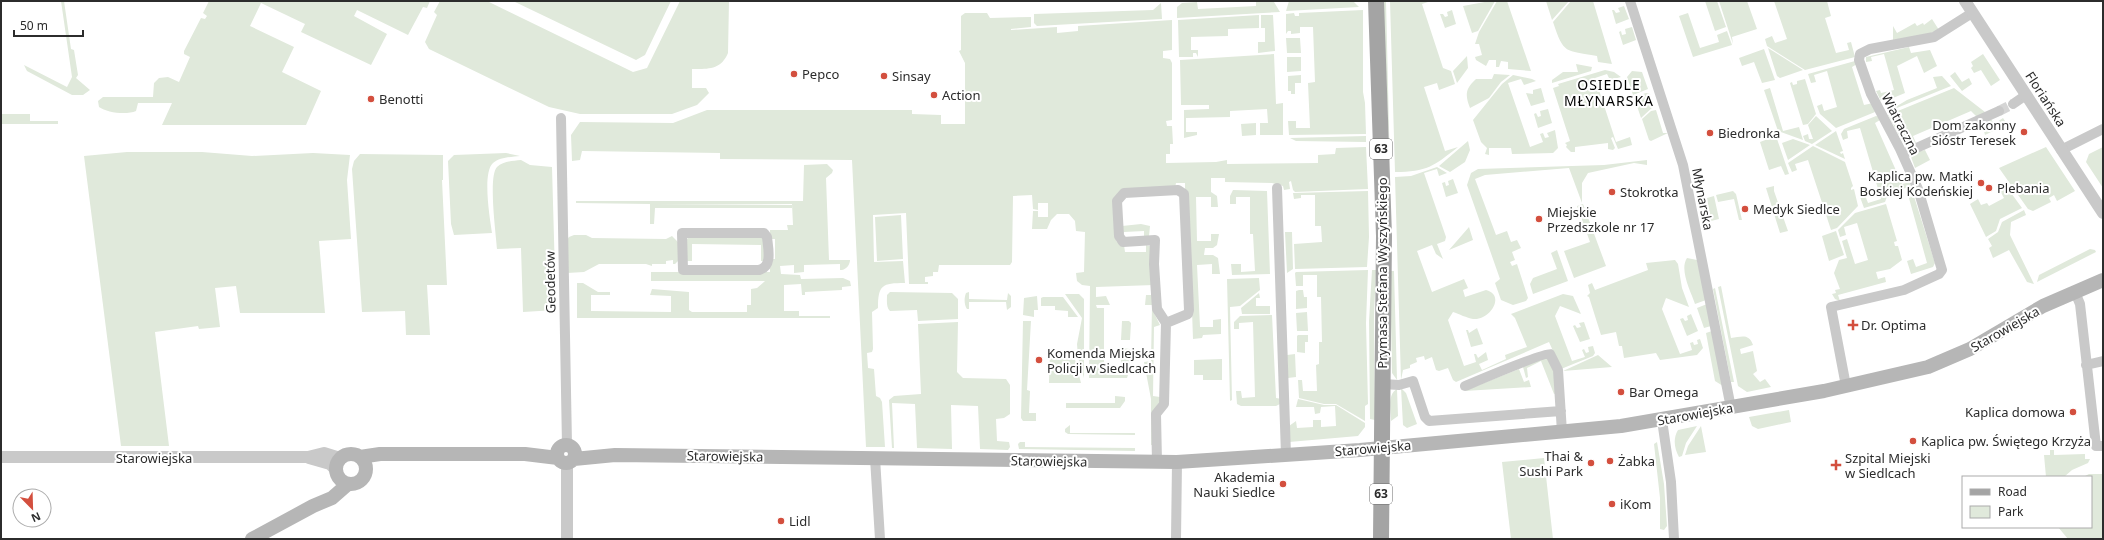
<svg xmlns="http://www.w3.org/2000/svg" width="2104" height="540" font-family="'Noto Sans',sans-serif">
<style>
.green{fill:#e0e9db}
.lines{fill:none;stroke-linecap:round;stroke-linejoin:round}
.minor-tunnel{stroke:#d5d5d5;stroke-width:10;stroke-dasharray:10 5;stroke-linecap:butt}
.minor{stroke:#c9c9c9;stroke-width:10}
.tertiary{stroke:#c9c9c9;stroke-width:12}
.secondary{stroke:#b6b6b6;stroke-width:14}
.primary{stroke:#a4a4a4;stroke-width:16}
.poi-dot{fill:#d34f3e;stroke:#fff;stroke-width:1.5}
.labels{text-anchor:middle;stroke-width:4;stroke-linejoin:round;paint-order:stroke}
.shield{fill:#fff;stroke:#6b6b6b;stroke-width:1}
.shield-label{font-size:12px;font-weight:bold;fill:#2c2c2c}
.poi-label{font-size:13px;fill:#2c2c2c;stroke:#fff;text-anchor:start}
.street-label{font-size:13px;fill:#2c2c2c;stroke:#fff}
.neighbourhood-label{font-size:14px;letter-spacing:1px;fill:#000;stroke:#fff}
</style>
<rect width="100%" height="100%" fill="#fff"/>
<path class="green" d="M61,1H64L71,49L74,50L78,75L76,78L90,90L83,95H72L27,71L24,65L67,87L72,77Z
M209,1H430L427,8L423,7L408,35L357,10L354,16L387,34L371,65L301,32L305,24L261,3L250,26L294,47L282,72L321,91L306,125H162L172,103H138L136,111C127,115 107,113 99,107L98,101L103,97H153L154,83L159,78L168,77L179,82L190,57L184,54V51L201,18L205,19L207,16L203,13Z
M440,1H487L633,72L647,68L680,1H729L728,53C721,70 708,69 692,69V88H706L709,93L697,105L672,114H580L549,107L429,49L425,42L437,15L434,12Z
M513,1H671L645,55L636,60Z
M1256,1L1274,2L1280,12L1177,18V7L1182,3L1197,2L1198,9L1256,6Z
M1289,1H1353L1359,7L1286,11Z
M1383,1H1386L1390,170Z
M1390,1H1431L1422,4L1443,68L1451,71L1455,84L1439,90L1437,83L1424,87L1445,151L1458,147C1434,166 1427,172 1395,172Z
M1490,1H1495L1478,31L1472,33L1463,6Z
M1497,1H1507L1531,71L1508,69V62L1501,61L1499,67H1496V60H1489L1486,66L1476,60L1475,57L1482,55L1479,44H1475L1479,32Z
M1546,1H1569L1552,20Z
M1571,1H1593L1612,64L1598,62L1597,56C1565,50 1564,55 1553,22Z
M1705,1H1717L1726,27L1715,31Z
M1719,1H1747L1757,29L1732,37L1733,44Z
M1774,1H1827L1831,16L1825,18L1836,53L1849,50L1847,43L1851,42L1855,57L1805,70L1767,46L1765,39L1772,36L1775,43L1787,39Z
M1161,3L1162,19L1037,26L1034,23V14L1153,10Z
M1624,6L1629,19L1616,24L1612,10H1614L1616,13L1620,12L1618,8Z
M1363,10V92L1365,103L1366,134L1289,135L1288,121H1296V128H1310L1308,83L1315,82L1313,27H1300V33L1291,34V31H1288L1286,34V14L1294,13L1295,16H1299V13Z
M1452,10L1456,24L1445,28L1440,14H1443L1445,17L1448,16L1447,12Z
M987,13L990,18L1031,17V27L1011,29V30L1057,27V33L1078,31V26L1172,20V50L1163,51V58L1170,59L1172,63V120L1166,121L1167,126H1172L1173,144H1170V154H1166V163L1216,162L1227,160V164L1318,163V155L1335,154L1336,148L1366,147L1368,189L1295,192L1293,190L1291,181L1289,182L1290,189L1284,190L1283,186L1272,183L1225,182V178H1211V192L1217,196L1218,207H1211V197H1196L1197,241H1211V234H1219L1217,245L1213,248H1205L1204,255H1213L1218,258L1220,274H1212V264L1197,265L1200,327H1213V320L1221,319V334L1203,335L1202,338L1193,339L1188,194L1185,190V183H1176L1175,188L1115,196L1116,241L1124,245L1125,252H1146V245L1150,246L1154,285L1096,287V297L1106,296L1110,305H1096L1097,308H1104V372L1110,373V375H1128L1127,378H1089L1090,286L1082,285L1077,281L1076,273L1084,272L1085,232L1076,231L1075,221L1069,214H1057L1051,220L1047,229H1032L1033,211H1038V217H1048V203H1038V210L1033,209L1032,195L1013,196L1012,262L1010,265H939L938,272H933V276L925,277V282H928V284H909L906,213L873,215L874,262L903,261L905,283C882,283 878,285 878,308L872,312L873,349L872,352L867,353L868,368L874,369L876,396L880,398L882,402L885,447H866L852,160L720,159V153L582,151L580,160L572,161L571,135L580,122L673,123L707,110H912V114L941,115V124H965V63L959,51L961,50V16L965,13Z
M1688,13L1700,48L1719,42L1717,35L1727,31L1732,45L1693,57L1679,16Z
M1259,15V28L1228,29V36L1191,37V50H1198V57L1196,53H1193V57H1179L1178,20Z
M1261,15H1273L1275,51L1258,53V42H1265V28H1261Z
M1932,19L1939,30L1925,35L1893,40V26L1897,33L1915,23L1917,26L1923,23L1924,25Z
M1632,27L1636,40L1623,45L1619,32L1621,31L1622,35L1626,34L1625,29Z
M1286,38H1300L1301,53H1287Z
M1909,47L1911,53L1930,50L1937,66L1924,73L1917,56L1897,66L1905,93L1893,98L1891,94L1881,101L1876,91L1880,90L1881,93L1894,90L1884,54L1871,57L1872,61L1866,62V57Z
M1768,48L1803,70L1780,78L1777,76Z
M1764,49L1775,80L1762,83L1754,62L1742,66L1739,58Z
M1274,54L1276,104L1283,103V135H1260V123H1268L1267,109L1230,111V117L1186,118V132H1197V135L1184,138V110L1209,109V105H1181L1180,60Z
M1983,54L2000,80L1991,86L1981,70L1974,73L1971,68L1973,66L1971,62Z
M1467,56L1468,68L1457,83L1453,71Z
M1287,57H1301V71L1287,72Z
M1855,61L1857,64L1852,67L1864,105L1873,103L1875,112L1836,128L1820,114L1817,106L1822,104L1824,111L1837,107L1827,71L1814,75L1816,82L1811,83L1808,74Z
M1576,64L1592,67L1591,71L1552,83V80L1563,72H1578Z
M1605,70L1614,72L1621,77L1610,80L1607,74L1595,78L1616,142L1630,137L1632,145L1618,149L1613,137L1611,138L1615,148L1613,150L1608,149V143L1575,147V152H1571L1566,147L1567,145L1565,143L1570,141L1553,88L1559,86L1558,84Z
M1632,71L1642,72L1648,89L1633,95L1627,77Z
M1955,72L1962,82L1969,78L1972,84L1962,91L1950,76Z
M1494,74L1510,75L1501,82L1489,98L1470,108C1465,95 1465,89 1476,79H1492Z
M1301,75V83H1295V94H1291V91H1288V76Z
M1513,75L1532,79L1536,81L1524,85L1521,79L1508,83L1530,147L1543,142L1540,134L1543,133L1545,138L1549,137L1547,133L1555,130L1558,148L1553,153L1512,154L1511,148H1489V155L1485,154L1487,148L1481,142L1473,120L1502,84Z
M1942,76L1951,86L1887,112L1907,100L1937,88L1933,77Z
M1805,79L1816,114L1808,124L1803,125L1790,83L1792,82L1793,85L1797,84V81Z
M1541,88L1545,102L1531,106L1526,93L1533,94V90Z
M1770,88L1783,131L1799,127L1803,140L1778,131L1764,90Z
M1954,88L1985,112L1978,118L1971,111L1913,136L1916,143L1914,144L1912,139L1907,141L1909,146L1904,145L1888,115Z
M1646,93L1650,94L1654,106L1641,118L1634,97Z
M1548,109L1552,123L1538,128L1534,114L1536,113L1538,117L1541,116L1540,111Z
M1656,110L1663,133H1668L1651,141L1649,140L1642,119L1651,111Z
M1,114H30V121H58V124H1Z
M1816,116L1832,131L1812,144L1805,141L1803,136L1808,134L1809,139H1813L1808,125Z
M1876,116L1880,117V120L1875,123L1902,184L1910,182L1911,186L1888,194L1885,202L1864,208L1860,197L1865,195L1868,203L1881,199L1860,128L1847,131L1848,138L1843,140L1841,134L1844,129Z
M2003,118L2007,124L1985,135L1982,123L1991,119L1994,124Z
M1256,123V135L1242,136L1241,124Z
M1836,131L1843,151L1840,152L1841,154L1843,153L1845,159L1815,145Z
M1366,136V142L1296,141L1290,138Z
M1776,136L1789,174L1785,175L1781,166L1769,170L1760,142Z
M1793,139L1810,145L1788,160L1782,143Z
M1468,141L1470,150L1465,162L1450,172L1439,166Z
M1813,146L1845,162L1853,186L1851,188V190L1854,189L1858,206L1837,228L1831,230L1808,160L1795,164L1797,170L1792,172L1788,163Z
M2046,147L2075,191L2057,201L2054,195L2049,198L2051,202L2033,211L2028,209L1999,168Z
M2103,147V188L2086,162L2089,154Z
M1925,150L1930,160L1915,168L1911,157L1916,152Z
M127,152H202L252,156L313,153L350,155L347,180L351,239L319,241L325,313H240L236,286L215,288L220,327L199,329L198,326L155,332L169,446H121L84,156Z
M506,153L520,156C512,157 500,157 493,163C482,173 490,219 492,233L454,235L451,224L448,161L454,155Z
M360,154L443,155V180H442L447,285H427L430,335H406L405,311L362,312L352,169L354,161Z
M521,160L530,165L552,167L556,310L523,312L521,248L497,249C496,234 488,176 497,167C503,161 513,161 521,160Z
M1647,160V165L1634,163L1588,173L1582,183V203L1569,168L1485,175L1475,179L1496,235L1507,231L1511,242L1517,240L1521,248L1512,252L1515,260L1510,262L1512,266L1517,264L1528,298L1526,301L1513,305L1501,300L1495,283L1500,279L1467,185L1471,173L1478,169L1604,165Z
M827,164L833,170L832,173L826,178L829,260H850C850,264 847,269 842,270H840V264L804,265V272L794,273V265L780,266L781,274L800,275L801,279L843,278L850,281L851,286L842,287V290L805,292V295H802L801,284L784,285V311H799V316H830V318H577V283H583L598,292H610V295H591V311L671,312V296L650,295L652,289L689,292V310L692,312H747V305H751V289L757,288L765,281H651V272H770V259H775V239H770V230H788L787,225H793L792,204H653L792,205V208H655L654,224H650V204L576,203V201H803L804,165Z
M1437,167L1447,173L1439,176L1437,169L1424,173L1446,237L1445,241L1437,244L1443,259L1436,254L1432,245L1417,251L1432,292L1464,279L1468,288L1463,290L1465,297L1486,290C1506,295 1490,321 1473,319C1467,318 1459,314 1453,312L1448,320L1464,366L1476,362L1474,354H1476L1478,358L1486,352L1488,360L1479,364L1482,370L1506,359L1505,355L1527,347L1515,318L1511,314L1563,294L1573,296L1581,314L1560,306L1555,316L1572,361L1585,357L1582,350L1584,349L1586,353L1589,352L1588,347L1593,346L1595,353L1593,356L1561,369L1549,342L1456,382L1453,380L1448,368L1439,371L1436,370L1432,357L1425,360L1424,356L1416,358L1417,362L1410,365V368L1403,370L1401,380L1395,177L1411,176Z
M1453,179L1458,193L1446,197L1442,183L1445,182L1446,186L1449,185L1448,181Z
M1774,186V191L1788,231L1780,233L1766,188Z
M2006,186L2022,208L2000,219L1996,231L1986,237L1970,204L1978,199L1981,205L1987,203L1989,206L2004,198L1999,189Z
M1233,190L1267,191L1270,274L1232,275L1231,264H1241V272L1255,271L1253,234H1250V197H1236V204H1230V196Z
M1912,190L1935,263L1933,267L1911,274L1907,261L1913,259L1916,267L1927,263L1907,191Z
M1368,191L1369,237L1367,267L1295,269L1294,244L1322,242L1321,226H1315V195H1301V198L1294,199L1293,193Z
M1733,191L1736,194L1742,220H1739L1734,199L1718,202L1716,195Z
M1714,196L1719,219L1711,221L1707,198Z
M1583,204L1606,266L1574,278L1564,251L1590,242L1577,206Z
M1886,204L1897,241L1894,242L1895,246H1898L1902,260L1890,269L1876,272L1878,279L1885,277L1886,282L1838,295L1840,301L1835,299L1832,294L1836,293L1835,290L1840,289L1834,273L1839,260L1847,258L1842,241L1847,239L1855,264L1868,260L1857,223L1844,227L1846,235L1840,237L1838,230L1855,213Z
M2024,210L2026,215L2011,222L2010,235L2034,284L2027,282L2009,250L1993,258L1989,248L1992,246L1988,239L1998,232L2002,222Z
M901,215L903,259L877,261L875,217Z
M1141,224L1150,226L1149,236L1144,238V231L1124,232V238L1122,226Z
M1469,227L1473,240L1449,250Z
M1836,231L1844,255L1829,261L1822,236Z
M1285,232H1292L1293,269L1287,273Z
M574,235H586L592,238L666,239L672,236L678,242V261L675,264H673V260L666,261V264H652V266L646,264H599L584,272L567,273L566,241L569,237Z
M760,236L764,239L765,261H761V245L692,244V261H686L687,239L689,237Z
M2090,249L2095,250L2096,252L2037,282L2039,275Z
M1557,250L1568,281L1533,294L1530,284L1533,278L1557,269L1551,253Z
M1687,258L1697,260L1706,300L1695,304C1691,292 1679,270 1687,258Z
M1675,260L1678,264L1682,288L1689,307L1666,298L1662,309L1680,354L1692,350L1690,343L1693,342L1694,345L1698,344L1697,340L1700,339L1703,348L1697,355L1660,360L1656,353L1624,358L1622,346H1619L1616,332L1601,335L1589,297L1587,296L1590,293L1588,285L1592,283L1595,290L1648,270L1646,263Z
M1368,270L1366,323L1368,404L1365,406V421L1336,404H1324L1299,398L1298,380H1302L1303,391H1317L1316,365L1319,364V342H1322L1321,297H1317V275H1303V286H1296L1295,273L1296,272Z
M1372,270H1376L1374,315L1375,420L1370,419L1369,321Z
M1390,271H1394L1397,380L1392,373Z
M1259,278L1260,290L1240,306L1230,307L1232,400L1230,401L1227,279Z
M1721,286L1731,338C1741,337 1749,333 1753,345L1740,349L1741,354L1753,351L1757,371L1753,374L1760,382L1765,379L1771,387L1747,392L1738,386L1718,287Z
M1715,288L1734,382H1731L1713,289Z
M1299,290H1303L1304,297H1307V308L1296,309V291Z
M890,292L952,293L958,299V319L918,321L917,310L890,311C886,307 887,301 887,295Z
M969,292V299L1007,300L1008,293L1011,296V307L1007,310L1006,302H969V309H967C964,305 964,298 966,293Z
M1259,293L1260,298H1256V306H1270V314H1242L1241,308Z
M1065,294H1079L1084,299V378L1078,357L1077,344L1082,318Z
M1146,295H1153L1154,313L1160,325L1154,327L1153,396L1160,397L1161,399L1153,412V445H1151V399L1144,362L1151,361L1152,305H1145Z
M1037,296L1038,310H1034V317L1023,315L1024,298Z
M1043,297H1063L1078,317H1068V311L1055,310V306H1041V298Z
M1707,304L1711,326L1704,328L1697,308Z
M1307,312L1308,331H1297L1296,313Z
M1691,314L1698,331L1687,336L1680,319L1683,318L1685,321L1688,320L1687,316Z
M1272,315L1276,398L1282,399L1280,404L1276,406H1241L1237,404L1236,391H1241L1242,398L1255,397L1253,322L1239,323V329H1234V322L1240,316Z
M1023,321H1031L1027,390L1030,391L1029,413H1036V421H1023L1021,418Z
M1122,321H1129L1131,323L1130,340H1121Z
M958,322L957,372L963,378L1006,379L1010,385V414L1004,418L996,419L997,441L1009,442L1010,447L1008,450L980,449L978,406L951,405L952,449L917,448L915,404L892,403L894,448H892L889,400L894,396L921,394L918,324Z
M1584,322L1590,339L1580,342L1573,326L1575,325L1577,328L1581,327L1579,323Z
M1477,328L1483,344L1471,347L1466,330H1468L1469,333Z
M1712,331L1723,386L1715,381L1706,333Z
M1298,335H1308V342H1305V353L1297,352V336Z
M1121,348L1130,349L1129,374L1121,373Z
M1050,352H1073L1081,383H1049Z
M1295,354L1296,377L1288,378L1287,355Z
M1598,355L1612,367L1563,371Z
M1543,358L1548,359L1555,371L1557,393L1554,394L1541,361L1527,368L1528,377L1526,378L1523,367Z
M1222,359V380H1203V375H1194V360Z
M1519,369L1524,382L1529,380L1531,387L1464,391Z
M1401,388L1406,393L1417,424L1407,428L1403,425Z
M1397,389L1398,416L1391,421C1391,411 1387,394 1397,389Z
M1115,396L1125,397V401L1120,408H1066V403H1115Z
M1298,399L1324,405H1336L1365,423V427L1358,436L1289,442V426L1296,421L1297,428L1313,427V420H1321V427L1336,426L1335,406L1321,407L1320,413L1315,414L1314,407H1296Z
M1789,410L1791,422L1758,429L1752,426L1749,417Z
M1070,425V433H1135V435L1068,434L1065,432V429Z
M1697,426L1686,443L1682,456L1679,457C1674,448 1673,438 1678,430Z
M1701,426L1706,452L1685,455L1688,446Z
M1020,442H1025V447L1135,448V451L1019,449L1018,444Z
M1657,442L1664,484L1667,526L1664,530L1660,529V498L1654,444Z
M2050,450H2054V455L2085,454V459H2090L2088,463L2072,470L2064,477H2046L2044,455H2050Z
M1544,458L1553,539H1511L1502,462Z
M2089,474H2103V539H2068L2058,527H2091V477H2083Z"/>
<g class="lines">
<path class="minor-tunnel" d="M1999,111L2013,104"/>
<path class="minor" d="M1630,1L1683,165L1731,408
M2013,104L2026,95
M561,118L567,445
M2061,150L2103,129
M1903,154L1999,111
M1277,188L1286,455
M682,233H764L767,237C768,248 773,267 759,270H683Z
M2075,292L2080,304L2096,446H2103
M2086,365L2103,361
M1383,384L1399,385L1413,381L1425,417L1429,421L1561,411
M1465,386C1477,381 1545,352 1550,354L1558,370L1562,432
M1846,386L1831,307L1904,290L1939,274L1942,270L1918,189L1900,149L1871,94L1859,60L1860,54L1870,49L1934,37L1972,13
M1662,420L1671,482L1674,539
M875,458L880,539
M1157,462L1156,414L1164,404L1166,323L1157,309L1154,264L1155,240L1123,242L1119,236L1117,201L1124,193L1178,190L1184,194L1189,310L1188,314L1166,323
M1176,539L1177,462"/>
<path class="tertiary" d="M1965,1L2103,213
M1,457H308L324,453L340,458
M309,458L330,464L335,469
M567,463V539"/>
<path class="secondary" d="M557 454a9 9 0 1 1 18 0a9 9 0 1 1-18 0Z
M336 469a15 15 0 1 1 30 0a15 15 0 1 1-30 0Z
M360,457L380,454H525L558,458
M574,459L615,455L1177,462L1360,450L1621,426L1824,391L1928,367L1970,349L2043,306L2103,280
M252,539L313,506L332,498L348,484"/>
<path class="primary" d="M1376,1L1384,236L1381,539"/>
</g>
<g class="poi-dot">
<circle cx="794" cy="74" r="4"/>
<circle cx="884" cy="76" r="4"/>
<circle cx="934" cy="95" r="4"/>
<circle cx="371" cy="99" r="4"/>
<circle cx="2024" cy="132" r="4"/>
<circle cx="1710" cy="133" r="4"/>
<circle cx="1981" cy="183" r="4"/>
<circle cx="1989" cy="188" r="4"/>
<circle cx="1612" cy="192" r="4"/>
<circle cx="1745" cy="209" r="4"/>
<circle cx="1539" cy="219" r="4"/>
<path d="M1851 319h4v4h4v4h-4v4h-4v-4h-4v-4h4z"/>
<circle cx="1039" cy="360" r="4"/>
<circle cx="1621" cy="392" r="4"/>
<circle cx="2073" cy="412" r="4"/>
<circle cx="1913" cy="441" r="4"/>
<circle cx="1610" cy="461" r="4"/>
<circle cx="1591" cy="463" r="4"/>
<path d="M1834 459h4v4h4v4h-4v4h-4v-4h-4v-4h4z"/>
<circle cx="1283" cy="484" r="4"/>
<circle cx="1612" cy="504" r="4"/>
<circle cx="781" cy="521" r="4"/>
</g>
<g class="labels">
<g class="shield">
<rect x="1370" y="139" width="22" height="20" rx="3"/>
<rect x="1370" y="484" width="22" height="20" rx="3"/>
</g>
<g class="shield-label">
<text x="1381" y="153">63</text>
<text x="1381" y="498">63</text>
</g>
<g class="poi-label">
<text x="802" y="79">Pepco</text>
<text x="892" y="81">Sinsay</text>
<text x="942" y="100">Action</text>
<text x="379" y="104">Benotti</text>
<text x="2016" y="130" text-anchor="end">Dom zakonny<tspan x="2016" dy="15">Sióstr Teresek</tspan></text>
<text x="1718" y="138">Biedronka</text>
<text x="1973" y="181" text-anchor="end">Kaplica pw. Matki<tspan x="1973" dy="15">Boskiej Kodeńskiej</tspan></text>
<text x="1997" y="193">Plebania</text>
<text x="1620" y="197">Stokrotka</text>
<text x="1753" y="214">Medyk Siedlce</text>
<text x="1547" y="217">Miejskie<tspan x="1547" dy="15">Przedszkole nr 17</tspan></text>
<text x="1861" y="330">Dr. Optima</text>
<text x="1047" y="358">Komenda Miejska<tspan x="1047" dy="15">Policji w Siedlcach</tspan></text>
<text x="1629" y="397">Bar Omega</text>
<text x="2065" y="417" text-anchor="end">Kaplica domowa</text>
<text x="1921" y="446">Kaplica pw. Świętego Krzyża</text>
<text x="1583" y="461" text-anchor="end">Thai &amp;<tspan x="1583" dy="15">Sushi Park</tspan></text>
<text x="1845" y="463">Szpital Miejski<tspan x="1845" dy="15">w Siedlcach</tspan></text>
<text x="1618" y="466">Żabka</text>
<text x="1275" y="482" text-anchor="end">Akademia<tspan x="1275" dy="15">Nauki Siedlce</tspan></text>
<text x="1620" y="509">iKom</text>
<text x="789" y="526">Lidl</text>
</g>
<g class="street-label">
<text transform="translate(2046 99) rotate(57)" y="5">Floriańska</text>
<text transform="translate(1901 124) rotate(63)" y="5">Wiatraczna</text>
<text transform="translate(1703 199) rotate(79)" y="5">Młynarska</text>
<text transform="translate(1382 273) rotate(-90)" y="5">Prymasa Stefana Wyszyńskiego</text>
<text transform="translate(550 282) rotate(-91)" y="5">Geodetów</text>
<text transform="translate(2005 329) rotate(-30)" y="5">Starowiejska</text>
<text transform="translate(1695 414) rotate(-10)" y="5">Starowiejska</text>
<text transform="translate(1373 448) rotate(-5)" y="5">Starowiejska</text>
<text transform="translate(725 456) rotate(1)" y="5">Starowiejska</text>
<text x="154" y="463">Starowiejska</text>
<text transform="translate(1049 461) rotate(1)" y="5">Starowiejska</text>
</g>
<g class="neighbourhood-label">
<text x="1609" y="90">OSIEDLE<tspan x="1609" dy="16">MŁYNARSKA</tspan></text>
</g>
</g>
<rect width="2104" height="540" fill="none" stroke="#2c2c2c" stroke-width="4"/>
<rect x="1962" y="476" width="130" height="52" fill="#ffffff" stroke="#ababab"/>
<rect x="1970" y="489" width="20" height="6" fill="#a4a4a4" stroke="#ababab"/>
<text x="1998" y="496" font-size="12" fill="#2c2c2c">Road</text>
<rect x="1970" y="506" width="20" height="12" fill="#e0e9db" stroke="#ababab"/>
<text x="1998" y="516" font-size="12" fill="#2c2c2c">Park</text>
<g transform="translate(32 508) rotate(157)"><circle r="19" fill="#ffffff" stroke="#ababab"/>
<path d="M0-3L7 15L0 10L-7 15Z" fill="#d34f3e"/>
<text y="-6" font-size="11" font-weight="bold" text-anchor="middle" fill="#2c2c2c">N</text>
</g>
<path d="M14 30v6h69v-6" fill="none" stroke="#2c2c2c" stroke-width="2"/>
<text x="20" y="30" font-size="12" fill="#2c2c2c" stroke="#ffffff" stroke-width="3" paint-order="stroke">50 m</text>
</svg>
